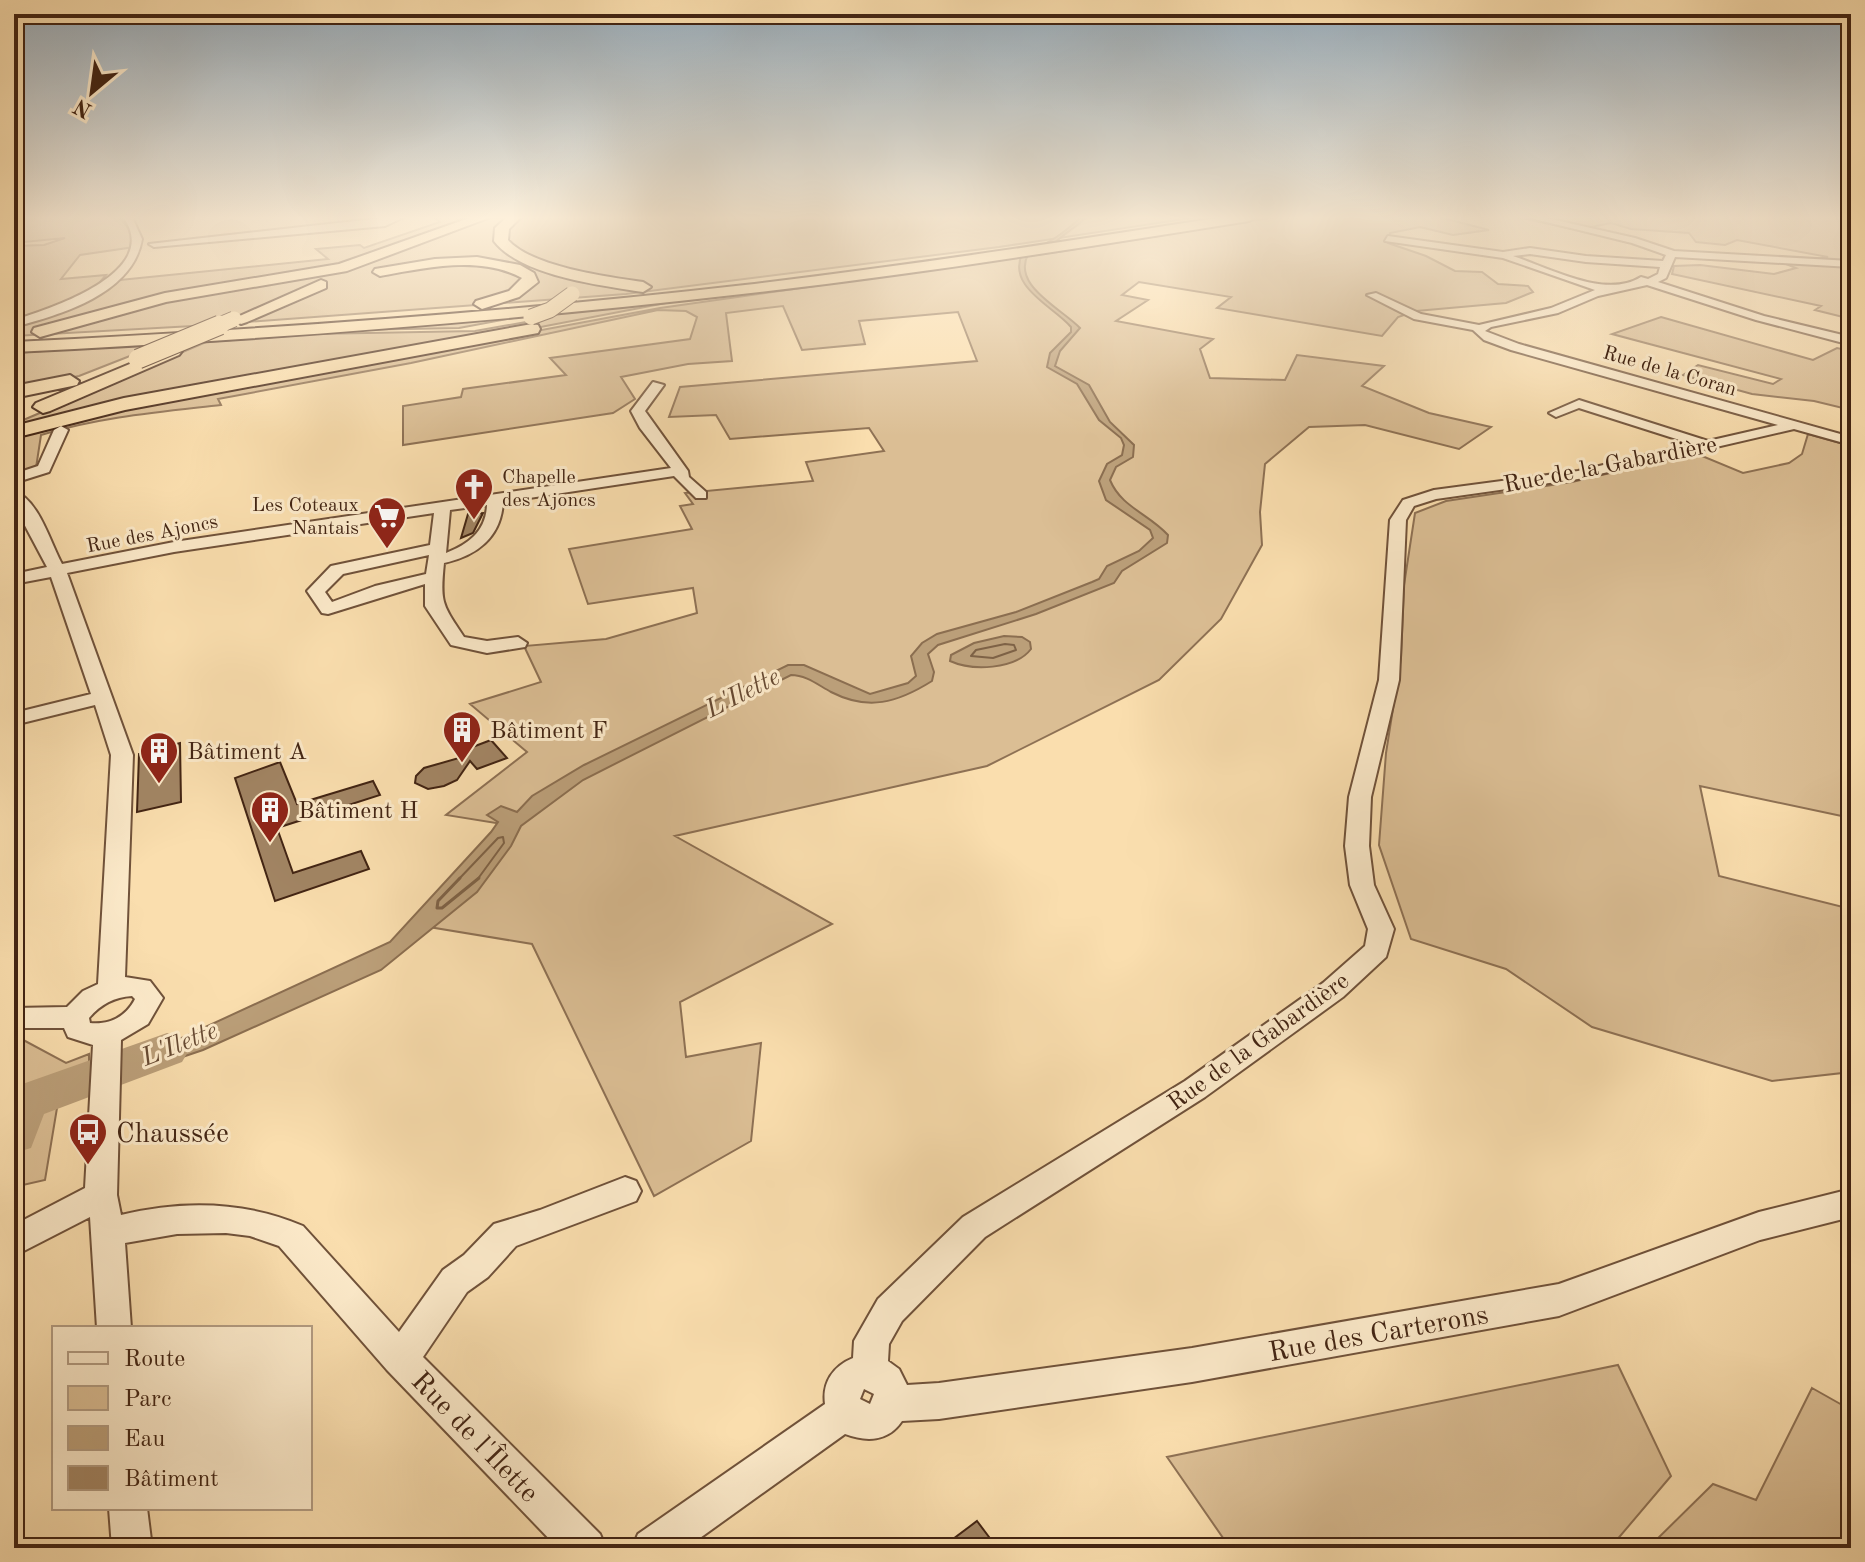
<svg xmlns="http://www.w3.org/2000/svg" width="1865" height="1562" font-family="'Old Standard TT',serif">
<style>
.green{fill:#dbbe94;stroke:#8e7154;stroke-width:2}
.water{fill:#bb9f79;stroke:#8b6e50;stroke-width:2}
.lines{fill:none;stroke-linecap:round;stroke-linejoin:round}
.shore-far1{stroke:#7e6246;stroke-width:2}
.shore{stroke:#7e6246;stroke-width:3}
.river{fill:#bb9f79;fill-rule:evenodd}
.building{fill:#a28564;stroke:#422413;stroke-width:2}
.minor-casing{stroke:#70523a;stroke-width:4}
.highway-casing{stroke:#422413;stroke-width:4}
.minor{fill:#fceaca;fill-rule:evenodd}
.highway{fill:#fadeae;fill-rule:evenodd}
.highway-bridge-far1-casing{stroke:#422413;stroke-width:17;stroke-linecap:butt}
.highway-bridge-casing{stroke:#422413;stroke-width:21;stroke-linecap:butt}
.highway-bridge-far1{stroke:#fadeae;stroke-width:15}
.highway-bridge{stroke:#fadeae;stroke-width:19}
.labels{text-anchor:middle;stroke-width:6;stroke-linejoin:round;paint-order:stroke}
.far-street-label{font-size:20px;fill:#422413;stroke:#fceaca}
.far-poi-label{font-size:20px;fill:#422413;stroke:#fceaca;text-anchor:start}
.street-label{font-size:24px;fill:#422413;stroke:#fceaca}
.poi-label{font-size:24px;fill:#422413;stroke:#fceaca;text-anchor:start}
.water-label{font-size:26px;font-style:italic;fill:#664932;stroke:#fceaca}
.near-poi-label{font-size:28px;fill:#422413;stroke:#fceaca;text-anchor:start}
.near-street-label{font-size:28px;fill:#422413;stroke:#fceaca}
</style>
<rect width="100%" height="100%" fill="#fadeae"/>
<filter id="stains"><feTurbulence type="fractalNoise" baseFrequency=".0025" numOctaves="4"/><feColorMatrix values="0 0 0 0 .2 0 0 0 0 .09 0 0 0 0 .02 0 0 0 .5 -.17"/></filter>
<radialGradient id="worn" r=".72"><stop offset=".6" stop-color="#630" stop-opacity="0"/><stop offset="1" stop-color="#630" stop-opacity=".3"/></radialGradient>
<path class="green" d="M14,217H119L136,237L134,247L80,255L61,279L106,275L100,282L328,259L316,249L360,245L364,248L440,222L433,217H477L472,220L504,217H1197L999,247L626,294L193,326L14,336V246L44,245L65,238L14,243Z
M1276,217H1439L1489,230L1453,235L1420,227L1390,233L1388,243L1426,256L1455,271L1482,272L1498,284L1528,286L1533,292L1506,303L1416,311L1398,317L1382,336L1217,308L1231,297L1139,282L1122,295L1148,300L1116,321L1213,339L1200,349L1210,378L1285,380L1297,355L1384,366L1362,386L1429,413L1491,427L1459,449L1365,425L1309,427L1265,464L1260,512L1262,545L1221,619L1159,680L987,766L675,836L832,924L680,1002L686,1057L761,1043L751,1141L654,1196L532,944L429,927L514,826L446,815L527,752L470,704L541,682L524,646L606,639L697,613L693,588L588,604L569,549L692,529L680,506L693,504L685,493L813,481L806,462L884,451L869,428L730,439L716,415L669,417L680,387L977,361L958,312L859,321L865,344L802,350L783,306L726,313L732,361L688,364L621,377L635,399L613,413L403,445V406L461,397L463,389L566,375L550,358L690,339L697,317L686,311L658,310L411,363L218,399L221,405C160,412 100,417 41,435L36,468L14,474V436L101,412L660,308L1064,251Z
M1517,217H1851V262L1817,259L1828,257L1737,240L1725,245L1696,242L1689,233L1631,229L1611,223L1576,230Z
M1776,260L1851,267V319L1815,310L1821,306L1672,274L1674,266L1700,265L1774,274L1796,268Z
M671,302L14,428V424L206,342L313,334L475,331L526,322L558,312Z
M529,315L459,328L352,330Z
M1661,317L1813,360L1837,348L1851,351V410L1814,401L1752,394L1683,375L1698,365L1773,384L1781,379L1612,334Z
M163,343L79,376L14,389V353Z
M1808,434L1851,446V818L1700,786L1719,876L1851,909V1072L1772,1081L1592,1027L1506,969L1411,939L1379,845L1386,753L1401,658L1404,585L1415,513L1446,501L1572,482L1695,453L1743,473L1789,463L1802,454Z
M14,1035L66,1063L89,1054V1071L24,1095L14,1104Z
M59,1096L45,1180L14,1187C14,1154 25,1107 59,1096Z
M1618,1365L1671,1476L1610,1548H1230L1167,1457Z
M1812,1388L1851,1410V1548H1648L1713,1484L1756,1500Z"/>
<path class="water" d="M1081,217H1087C1075,228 1060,236 1048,249L1030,251C1008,284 1061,308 1080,328L1060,351L1055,366L1089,385L1110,422L1134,445L1133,457L1116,467L1110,480C1121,507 1149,514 1168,535L1167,543L1122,571L1114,583L1036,614L938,645L928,654L934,672L932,681C897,703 868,711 831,692C818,685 806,675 791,675L583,780L521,826L511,846L477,892L381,970L203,1050L123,1077V1058L175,1041L390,942L491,832L498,822L487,815L501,806L517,812L532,796L584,765L788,665H804L870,694L908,683L916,676L911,656L922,643L937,634L1016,612L1092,582L1099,579L1107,566L1139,551L1153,538L1150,530L1106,500L1099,481L1107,464L1122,455L1124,445L1121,438L1099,420L1077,384L1047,367L1050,353L1071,332V327C1053,306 1005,286 1023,252C1047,246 1064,233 1081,217Z
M1004,636L1022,637L1030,642L1031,649C1015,670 972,671 950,661L951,655L974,643Z
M87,1071L88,1087C26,1107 34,1108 14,1168V1104L42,1086Z"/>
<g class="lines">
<path class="shore-far1" d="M1005,644L1014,645L1016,650L993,658L971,656L976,650Z
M458,880L498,838L503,837L504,843L477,880"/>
<path class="shore" d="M460,878L438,901L437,908H442L479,878"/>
<path class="river" d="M167,1033L182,1038L189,1050L182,1062L44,1114L31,1148L14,1153V1087Z"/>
</g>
<path class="building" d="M483,513L473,533L461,538L468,514Z
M491,740L507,758L477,769L470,761L457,780L444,786L428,789L415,783L416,776L424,768L466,756L462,751Z
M180,743L181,802L137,812L139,754Z
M280,762L297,804L373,781L380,795L277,828L293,873L361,851L369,869L275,901L235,778Z
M977,1521L992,1541L984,1548H941Z"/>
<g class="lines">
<defs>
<path id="minor" d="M123,217H132L142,239C133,294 60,315 14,327V320C50,309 164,272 123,217Z
M392,217H404L385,226L154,247L149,244Z
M1526,217H1542L1635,238L1674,251L1851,261V267L1675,257L1666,278L1658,282L1764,316L1851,337V345L1756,320L1647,285L1598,296L1558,313L1491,327L1485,331L1519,344L1851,437V445L1794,429L1578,479L1436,499L1414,506L1406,520L1399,680L1371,797L1369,846L1374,885L1394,929L1386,957L1343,997L1205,1097L985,1237L902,1321L889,1344L888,1361L899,1369L907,1385L939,1383L1192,1348L1559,1284L1759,1212L1851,1189V1217L1760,1240L1559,1316L1192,1382L939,1419L902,1421C888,1442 866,1442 845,1434L686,1548H632L638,1534L825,1404C822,1383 833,1366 853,1358L854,1341L878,1299L963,1217L1185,1081L1323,983L1365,946L1368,929L1350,885L1345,846L1349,797L1379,680L1390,520L1403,500L1434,490L1578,471L1692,444L1579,408L1556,417L1549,413L1579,400L1708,441L1778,425L1511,350L1484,340L1473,330L1414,319L1367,295L1376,293L1421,314L1479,325L1551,308L1595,290L1503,258L1385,241L1388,236L1503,252L1530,248L1586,256L1663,261L1666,255L1632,243ZM1530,254L1586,262L1660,267L1658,274L1648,279L1641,277C1606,299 1552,269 1513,256ZM864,1389L874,1394L870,1404L860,1399Z
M653,382L664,385L645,411L688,471L689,477L706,492V498H696L674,476L503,502C501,538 476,556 444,563C440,603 442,604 464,637L487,641L518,637L527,643L525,647L487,653L451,645L425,606V584L328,614L322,613L307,591L331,566L430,545L434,513L174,552L67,573L133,755L125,977L150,981L163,998L148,1024L121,1040L117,1195L121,1215C183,1200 244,1201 303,1226L399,1332L443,1270L464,1255L494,1224L540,1210L625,1177L636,1181L641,1191L636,1201L516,1246L488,1277L467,1292L423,1357L600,1534L606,1548H558L387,1370L279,1246L250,1236L226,1233L177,1234L125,1243L131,1328H97L90,1217L14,1256V1225L85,1188L93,1045L68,1037L64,1028H14V1008L67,1007L83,991L98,984L111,755L95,705L14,725V713L91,694L51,577L14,584V574L47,567L14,505V491C39,500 50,542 62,564L174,542L671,468L640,428L631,411ZM487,505C486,531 469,544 446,553L450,510ZM429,555L426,574L375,586L332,602L325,592L343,574ZM132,996L135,999C126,1017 109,1025 90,1023L89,1018C101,1004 114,997 132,996Z
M61,426L68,430L49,472L14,483V474L38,466L54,430Z
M109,1508H147L152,1548H112Z"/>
<path id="highway" d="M472,217H491L347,271L166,302L40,337L32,332L34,328L165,293L339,264Z
M507,217H521L509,229L508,240C532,267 608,277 643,282L651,287L643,292C600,285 521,276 494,241L495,228Z
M1223,217H1255L1249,221C1080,248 912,275 742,294C500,322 257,340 14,352V342C258,330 502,313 745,285C905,266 1064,242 1223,217Z
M477,257L520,265L534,273L538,282L519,297L482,309L474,304L476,301L509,291L522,278C480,255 425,268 380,276L373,272L375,269L435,259Z
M321,280L326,282V288L247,322L241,324L233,319Z
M532,324L538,325L540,329L538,333L125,410L14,438V426L124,398Z
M173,346L182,351L179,355L50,411L43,413L33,407L36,403Z
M70,375L79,381L77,385L14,398V386Z"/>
</defs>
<use href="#minor" class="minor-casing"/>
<use href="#highway" class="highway-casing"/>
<use href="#minor" class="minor"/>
<use href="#highway" class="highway"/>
<defs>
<path id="highway-bridge-far1" d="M531,317L550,310L572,294
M215,327L234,319"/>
<path id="highway-bridge" d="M138,359L220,325"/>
</defs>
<use href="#highway-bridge-far1" class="highway-bridge-far1-casing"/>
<use href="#highway-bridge" class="highway-bridge-casing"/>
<use href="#highway-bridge-far1" class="highway-bridge-far1"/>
<use href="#highway-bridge" class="highway-bridge"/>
</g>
<linearGradient id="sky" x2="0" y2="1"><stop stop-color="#96acbc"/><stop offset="0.5" stop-color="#fdf0db"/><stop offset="1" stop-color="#fdf0db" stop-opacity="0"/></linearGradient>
<rect width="1865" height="436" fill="url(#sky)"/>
<defs>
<symbol id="church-pin" viewBox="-11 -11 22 30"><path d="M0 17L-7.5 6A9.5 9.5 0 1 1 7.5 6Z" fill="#8f2418" stroke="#fceaca"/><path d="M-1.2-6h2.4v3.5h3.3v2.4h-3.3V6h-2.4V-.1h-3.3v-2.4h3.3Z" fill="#fff"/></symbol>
<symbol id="supermarket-pin" viewBox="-11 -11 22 30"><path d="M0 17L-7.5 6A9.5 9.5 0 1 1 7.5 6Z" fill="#8f2418" stroke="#fceaca"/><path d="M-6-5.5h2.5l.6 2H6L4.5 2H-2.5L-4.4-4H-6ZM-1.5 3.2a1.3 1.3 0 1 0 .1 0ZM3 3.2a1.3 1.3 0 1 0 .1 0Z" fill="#fff"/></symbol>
<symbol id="building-pin" viewBox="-11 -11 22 30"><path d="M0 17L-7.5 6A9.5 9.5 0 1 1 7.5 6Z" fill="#8f2418" stroke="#fceaca"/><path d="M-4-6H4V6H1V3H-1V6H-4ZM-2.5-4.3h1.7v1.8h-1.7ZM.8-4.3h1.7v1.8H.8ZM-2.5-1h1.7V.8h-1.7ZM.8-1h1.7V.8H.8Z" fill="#fff"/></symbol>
<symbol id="bus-pin" viewBox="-11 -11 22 30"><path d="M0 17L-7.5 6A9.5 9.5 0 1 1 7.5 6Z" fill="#8f2418" stroke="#fceaca"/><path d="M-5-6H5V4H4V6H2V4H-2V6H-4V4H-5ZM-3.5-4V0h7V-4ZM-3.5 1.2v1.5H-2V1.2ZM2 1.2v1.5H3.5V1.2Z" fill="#fff"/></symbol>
</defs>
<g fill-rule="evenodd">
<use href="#church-pin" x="452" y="465" width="44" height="60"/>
<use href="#supermarket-pin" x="365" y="494" width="44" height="60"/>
<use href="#building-pin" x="440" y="708" width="44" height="60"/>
<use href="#building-pin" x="137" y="729" width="44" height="60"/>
<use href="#building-pin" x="248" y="788" width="44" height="60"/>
<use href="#bus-pin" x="66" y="1110" width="44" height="60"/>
</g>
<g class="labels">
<g class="far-street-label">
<text transform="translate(1670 370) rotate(16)" y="7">Rue de la Coran</text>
<text transform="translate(152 533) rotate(-11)" y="7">Rue des Ajoncs</text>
</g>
<g class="far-poi-label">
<text x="502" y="483">Chapelle<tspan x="502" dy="23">des Ajoncs</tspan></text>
<text x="359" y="511" text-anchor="end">Les Coteaux<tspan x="359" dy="23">Nantais</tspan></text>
</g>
<g class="street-label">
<text transform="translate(1610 464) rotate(-11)" y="8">Rue de la Gabardière</text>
<text transform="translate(1258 1041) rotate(-36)" y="8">Rue de la Gabardière</text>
</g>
<g class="poi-label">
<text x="490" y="738">Bâtiment F</text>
<text x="187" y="759">Bâtiment A</text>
<text x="298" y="818">Bâtiment H</text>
</g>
<g class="water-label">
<text transform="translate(742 692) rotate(-27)" y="9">L'Ilette</text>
<text transform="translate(179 1043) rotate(-22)" y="9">L'Ilette</text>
</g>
<g class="near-poi-label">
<text x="116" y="1142">Chaussée</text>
</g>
<g class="near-street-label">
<text transform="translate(1378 1332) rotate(-10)" y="10">Rue des Carterons</text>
<text transform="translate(476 1436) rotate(46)" y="10">Rue de l'Îlette</text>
</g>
</g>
<rect width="1865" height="1562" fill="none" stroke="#fadeae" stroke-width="48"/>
<rect x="16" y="16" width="1833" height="1530" fill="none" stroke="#422413" stroke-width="4"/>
<rect x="24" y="24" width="1817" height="1514" fill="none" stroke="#422413" stroke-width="2"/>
<rect x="52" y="1326" width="260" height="184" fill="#fceaca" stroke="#b29b81" stroke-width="2"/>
<rect x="68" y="1352" width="40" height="12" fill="#fceaca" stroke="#b29b81" stroke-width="2"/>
<text x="124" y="1366" font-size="24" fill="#422413">Route</text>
<rect x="68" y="1386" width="40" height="24" fill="#dbbe94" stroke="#b29b81" stroke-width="2"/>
<text x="124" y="1406" font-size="24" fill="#422413">Parc</text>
<rect x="68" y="1426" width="40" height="24" fill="#bb9f79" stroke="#b29b81" stroke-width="2"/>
<text x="124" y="1446" font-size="24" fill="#422413">Eau</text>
<rect x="68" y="1466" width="40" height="24" fill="#a28564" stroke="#b29b81" stroke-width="2"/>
<text x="124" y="1486" font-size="24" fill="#422413">Bâtiment</text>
<g transform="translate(92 92) rotate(209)" stroke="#fceaca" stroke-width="6" paint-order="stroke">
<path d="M0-6L14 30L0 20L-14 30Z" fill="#422413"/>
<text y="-12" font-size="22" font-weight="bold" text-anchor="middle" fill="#422413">N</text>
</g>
<rect width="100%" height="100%" filter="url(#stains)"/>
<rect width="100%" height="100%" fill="url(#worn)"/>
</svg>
